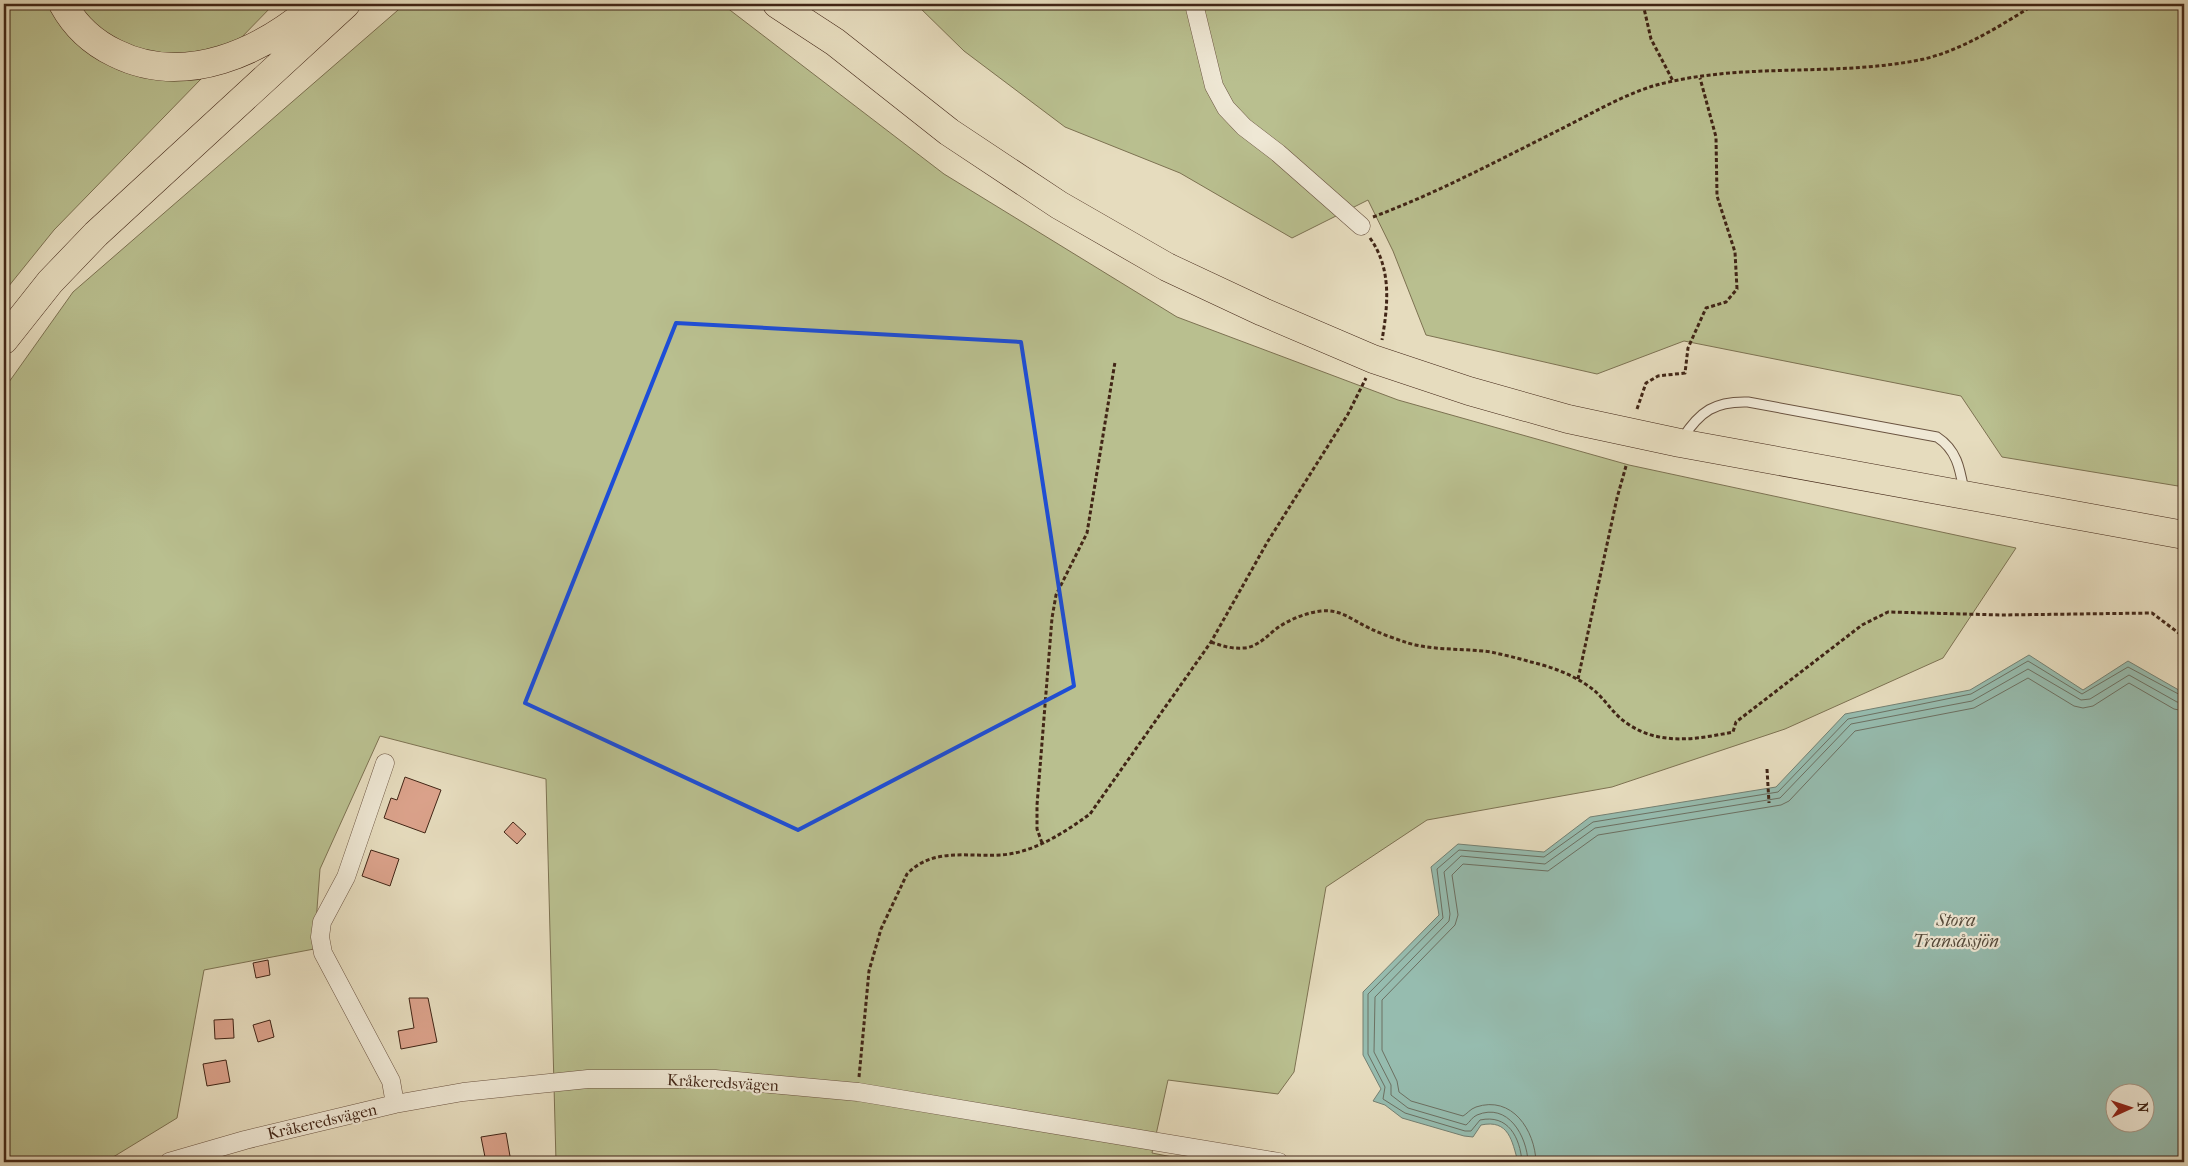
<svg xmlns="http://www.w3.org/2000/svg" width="2188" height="1166" font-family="'IM FELL French Canon',serif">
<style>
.green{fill:#b9bf8f;stroke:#7d7252}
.water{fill:#96bcaf;stroke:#748072;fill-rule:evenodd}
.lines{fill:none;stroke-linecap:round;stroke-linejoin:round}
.shore{stroke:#6c7062;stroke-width:1}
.building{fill:#dba28b;stroke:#412516}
.lane-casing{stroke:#6a5340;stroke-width:11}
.street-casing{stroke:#6a5340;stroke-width:19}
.primary-casing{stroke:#412516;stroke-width:29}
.path{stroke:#412516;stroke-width:3;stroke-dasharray:4 2.5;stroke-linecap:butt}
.lane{stroke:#efe8d5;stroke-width:9}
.street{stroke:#efe8d5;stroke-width:18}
.primary{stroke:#e6dcbe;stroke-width:28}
.marked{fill:none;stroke:#1d4ed8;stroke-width:4;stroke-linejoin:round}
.labels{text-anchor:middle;stroke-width:4.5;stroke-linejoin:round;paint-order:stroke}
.street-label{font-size:16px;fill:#412516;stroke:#efe8d5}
.water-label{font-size:18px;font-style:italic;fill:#564b3c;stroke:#efe8d5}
</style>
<rect width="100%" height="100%" fill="#e6dcbe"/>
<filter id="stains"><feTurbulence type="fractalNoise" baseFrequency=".004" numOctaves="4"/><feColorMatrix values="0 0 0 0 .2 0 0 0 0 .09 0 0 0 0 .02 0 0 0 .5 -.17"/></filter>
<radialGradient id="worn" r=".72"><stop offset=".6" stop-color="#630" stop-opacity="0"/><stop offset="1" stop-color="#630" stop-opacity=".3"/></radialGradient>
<path class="green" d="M4,4H274L54,230L4,292Z
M405,4H722L944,174L1177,317L1398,400L1629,465L2016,548L1943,658L1785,729L1612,787L1427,820L1326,887L1294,1072L1278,1094L1168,1080L1152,1153L1198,1162H556L546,779L380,736L320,869L314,949L204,970L177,1118L105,1162H4V389L73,292Z
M916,4H2184V487L2002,457L1961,396L1684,341L1597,374L1426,335L1393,251L1368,200L1292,238L1180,173L1065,127L964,51Z"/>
<path class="water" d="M2029,655L2083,690L2128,661L2184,693V1162H1518C1512,1141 1509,1119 1481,1125L1473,1137L1464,1136L1402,1118L1385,1105L1373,1101L1381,1089L1363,1055V992L1439,915L1431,867L1458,844L1544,852L1590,817L1776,787L1845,714L1970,690ZM2116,1094H2146V1124H2116Z"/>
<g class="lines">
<path class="shore" d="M1522,1162C1520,1137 1508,1114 1480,1120L1471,1131H1465L1405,1113L1383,1099L1385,1087L1368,1054V994L1443,918L1437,869L1459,850L1544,857L1593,822L1778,792L1848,719L1971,694L2028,661L2082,694L2128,667L2184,697
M1528,1162C1527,1136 1508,1102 1477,1115C1472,1117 1470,1122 1466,1125L1408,1108L1391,1095V1085L1374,1052L1375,997L1449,921L1450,914L1444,872L1461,856L1545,864L1595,828L1780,798L1851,724L1972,701L2028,669L2081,700L2090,699L2129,675L2177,702L2184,703
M1536,1162C1535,1130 1512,1095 1476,1107C1470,1109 1467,1114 1463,1116L1411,1101L1399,1092L1397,1081L1382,1050V1000L1455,925L1458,915L1452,875L1463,864L1548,871L1598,835L1781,805L1789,801L1855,731L1974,708L2028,678L2074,706L2083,708L2093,706L2129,683L2174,709L2184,711"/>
</g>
<path class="building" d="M405,777L441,790L425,833L384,818L391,798L397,800Z
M513,822L526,834L517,844L504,832Z
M371,850L399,859L390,886L362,876Z
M268,960L270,975L256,978L253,963Z
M409,998H428L437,1042L401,1049L398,1031L414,1028Z
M233,1019L234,1038L215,1039L214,1020Z
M270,1020L274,1037L258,1042L253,1025Z
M226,1060L230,1082L207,1086L203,1064Z
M506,1133L511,1162H486L481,1137Z"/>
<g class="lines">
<defs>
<path id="lane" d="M1682,439C1700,411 1715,401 1748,402L1937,437C1957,450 1960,469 1964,491"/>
<path id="street" d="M1194,4L1214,86L1226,108L1244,127L1278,153L1361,226
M385,763L346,877L322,922L320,937L323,953L391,1081L395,1104
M169,1162L245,1140L395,1104L463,1092L588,1079H715L858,1092L1279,1162"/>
<path id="primary" d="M63,4C75,26 92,42 115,53C185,88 262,52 317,4
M777,4L835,42L949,132L1059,205L1167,267L1263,312L1373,359L1469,391L1568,419L1680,443L2184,535
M4,340L50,282L96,234L346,4"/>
</defs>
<use href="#lane" class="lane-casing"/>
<use href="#street" class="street-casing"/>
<use href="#primary" class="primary-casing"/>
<path class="path" d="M1643,4L1651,39L1673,81
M1373,217C1437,193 1499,160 1561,129C1591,114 1621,96 1653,86C1741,61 1835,78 1924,59C1962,50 2002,25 2035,4
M1370,238C1392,269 1388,305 1382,340
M1637,409L1646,383L1658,376L1685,373L1688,348L1706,308L1726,302L1737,289L1735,252L1717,196L1716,137L1700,78
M1211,642C1222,646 1232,649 1244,648C1257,647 1266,637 1276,629C1288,620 1305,613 1321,611C1341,609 1352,620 1369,628C1381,634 1396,639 1408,643C1436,651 1463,648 1491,652C1504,655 1518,658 1531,662C1553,667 1579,677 1596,692C1607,702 1614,715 1628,724C1660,746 1698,739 1733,732L1736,722L1862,625L1888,612L2001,615L2152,613L2184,637
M1578,679L1617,498L1626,466
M1767,769L1769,803
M1042,843L1037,829V805L1052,618L1056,595L1087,533L1115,362
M859,1077L869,971L881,929L907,874C937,843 979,861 1015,853C1042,847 1068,830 1090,814L1211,642L1268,541L1348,414L1366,378"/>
<use href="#lane" class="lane"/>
<use href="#street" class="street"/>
<use href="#primary" class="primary"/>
</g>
<path class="marked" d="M676,323L1021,342L1074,686L798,830L525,703Z"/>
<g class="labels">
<g class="street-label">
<text transform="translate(723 1082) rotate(3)" y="6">Kråkeredsvägen</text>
<text transform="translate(322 1121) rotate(-13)" y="6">Kråkeredsvägen</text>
</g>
<g class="water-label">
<text x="1956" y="926">Stora<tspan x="1956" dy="21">Transåssjön</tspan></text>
</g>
</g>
<rect width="2188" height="1166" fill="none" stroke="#e6dcbe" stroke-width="20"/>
<rect x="5" y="5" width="2178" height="1156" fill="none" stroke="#412516" stroke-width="2.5"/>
<rect x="10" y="10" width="2168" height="1146" fill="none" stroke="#412516"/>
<g transform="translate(2130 1108) rotate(87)"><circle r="24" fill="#efe8d5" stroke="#a99a89"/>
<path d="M0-4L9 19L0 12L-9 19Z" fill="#8f2418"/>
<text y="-8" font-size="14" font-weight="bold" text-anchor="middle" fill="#412516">N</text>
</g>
<rect width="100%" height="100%" filter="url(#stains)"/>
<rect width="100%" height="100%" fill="url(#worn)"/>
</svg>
